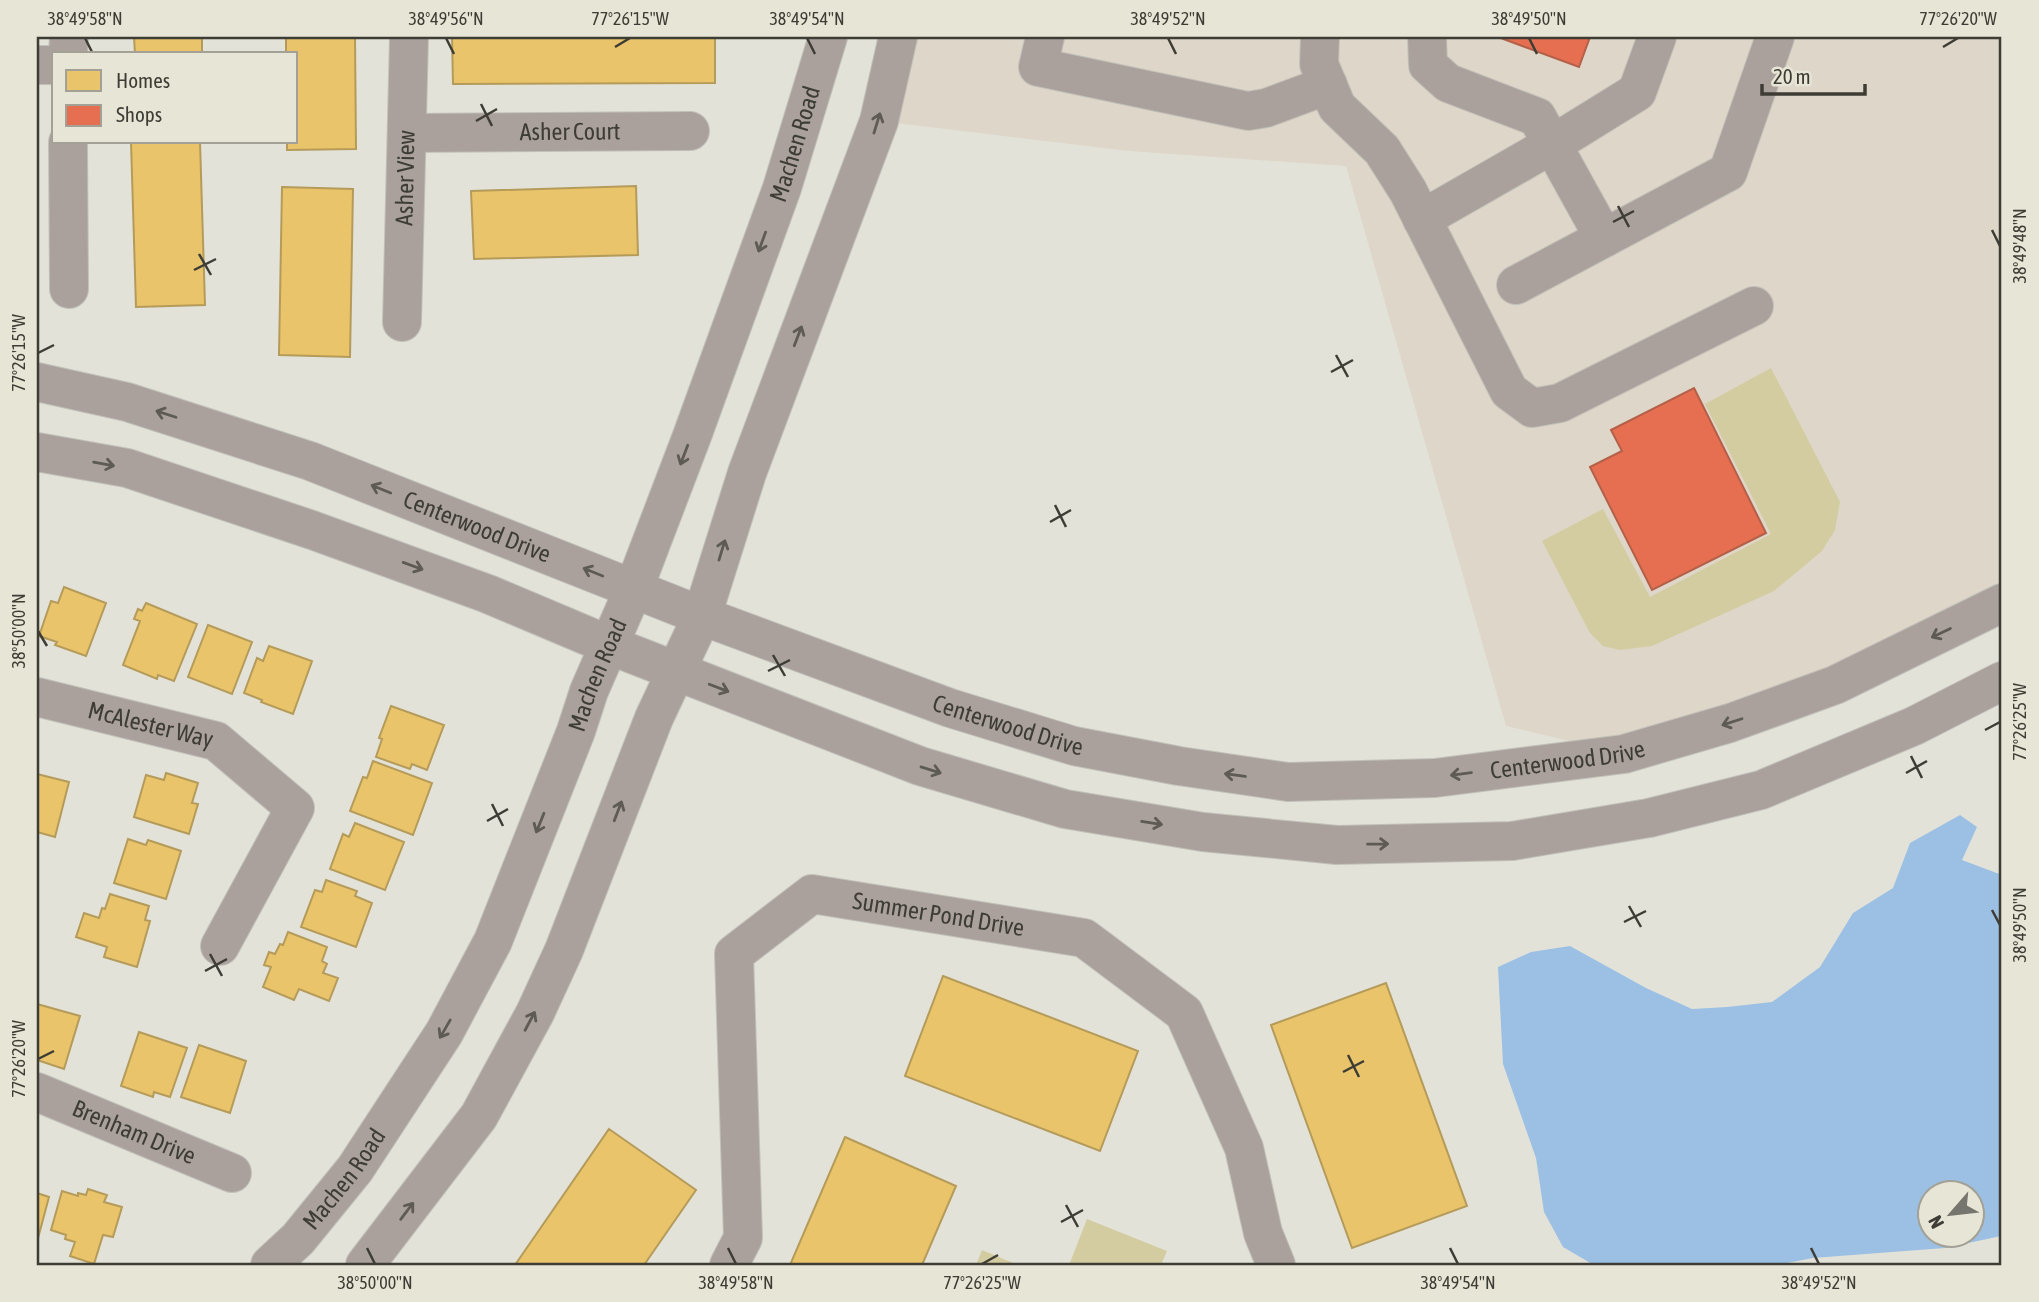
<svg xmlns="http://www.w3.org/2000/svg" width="2039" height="1302" font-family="'Asap Condensed',sans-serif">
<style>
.commercial{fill:#ded6c8}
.green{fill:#d4cca1}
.water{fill:#9cc0e4;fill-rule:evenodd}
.homes{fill:#e9c46a;stroke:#b59b5a;stroke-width:2}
.shops{fill:#e76f51;stroke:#b46049;stroke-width:2}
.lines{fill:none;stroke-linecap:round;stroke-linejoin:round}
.minor-casing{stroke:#c1c0b9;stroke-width:40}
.minor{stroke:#aaa19c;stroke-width:38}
.oneway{stroke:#5e5a54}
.ticks{fill:none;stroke:#3d3c35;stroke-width:2.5}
.labels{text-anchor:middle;stroke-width:7;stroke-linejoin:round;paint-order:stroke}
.street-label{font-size:24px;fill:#3d3c35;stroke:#e7e5d5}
.neatline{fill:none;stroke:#3d3c35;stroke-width:2.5}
.ticks-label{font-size:18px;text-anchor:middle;fill:#3d3c35}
</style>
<rect width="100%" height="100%" fill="#e3e2d9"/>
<path class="commercial" d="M893,37H2002V603L1624,754L1506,726L1346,166L1129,151L879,121Z"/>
<path class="green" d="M1771,368L1840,502L1835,530L1822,551L1774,591L1652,646L1620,650L1603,646L1590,633L1542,541L1603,509L1650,597L1771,534L1705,404Z
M1087,1219L1167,1251L1161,1265H1069Z
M982,1250L1018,1265H976Z"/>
<path class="water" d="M1960,815L1977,827L1962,860L2002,875L2001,1236L1945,1248L1813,1258L1777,1265L1592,1264L1563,1247L1544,1212L1536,1158L1503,1064L1498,967L1531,952L1570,946L1646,988L1692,1009L1727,1007L1772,1002L1820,967L1853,913L1893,888L1910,843ZM1930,1194H1972V1236H1930Z"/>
<path class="homes" d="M134,37H202V54H135Z
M286,37H355L356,149L287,150V142H296V54H286Z
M452,37H715V83L453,84Z
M131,142H200L205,305L136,307Z
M636,186L638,255L474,259L471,191Z
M282,187L353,189L350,357L279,355Z
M64,587L106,603L86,656L55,645L57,642L39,636L51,601L58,603Z
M146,603L197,624L174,681L158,675L157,679L123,665L140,621L134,619L138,609L142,611Z
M208,625L252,642L232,694L188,677Z
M269,646L312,661L293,714L261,702L262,700L244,693L257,658L263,661Z
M391,706L444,725L427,770L412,764L410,769L376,757L382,739L379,738Z
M373,761L432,783L413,835L350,811L363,777L367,778Z
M166,773L198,783L192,803L198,804L189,834L134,817L146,775L164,780Z
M37,774L69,782L55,837L37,832Z
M355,823L404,842L385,890L330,869L343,834L349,837Z
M128,839L146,845L148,840L181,851L166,899L114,883Z
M326,880L357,891L355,896L372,903L356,947L301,927L315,890L322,892Z
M110,894L149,906L145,920L150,921L137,967L104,957L107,947L76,937L84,913L99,918L102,908L105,909Z
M288,932L327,947L322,961L327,964L323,973L338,978L329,1001L299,989L294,1000L263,987L271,967L264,965L269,952L275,954L280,944L283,945Z
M943,976L1138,1051L1100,1151L905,1076Z
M1386,983L1467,1206L1352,1248L1271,1025Z
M37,1004L80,1016L64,1069L37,1060Z
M139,1032L187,1048L170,1097L154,1092L153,1097L121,1086Z
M199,1045L246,1061L230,1113L181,1097Z
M609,1129L696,1190L644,1265H515Z
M845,1137L956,1186L922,1265H790Z
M88,1189L107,1195L104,1202L122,1207L113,1237L103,1235L94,1264L70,1256L75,1242L65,1239L66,1235L51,1230L62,1191L78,1196V1193L86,1195Z
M37,1193L49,1197L37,1242Z"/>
<path class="shops" d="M1498,37H1590L1579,67Z
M1694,388L1766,533L1652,590L1590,467L1622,451L1611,430Z"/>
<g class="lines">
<defs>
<g id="minor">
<path d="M1045,37L1038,67L1248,111L1266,108L1328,85"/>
<path d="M1320,37L1319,64L1337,107L1382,150L1408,191L1509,391L1532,408L1560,403L1754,306"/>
<path d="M1427,37L1428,65L1448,83L1537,117L1604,238"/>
<path d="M68,54L69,37"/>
<path d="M37,65H54"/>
<path id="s1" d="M407,133L690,131"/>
<path d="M68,142L69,289"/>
<path d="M1422,219L1553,144L1637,92L1657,37"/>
<path d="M1516,285L1728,172L1775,37"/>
<path id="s2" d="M402,322L409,37"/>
<path id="s3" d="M37,382L127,402L310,461L702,616L950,708L1074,746L1179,766L1288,782L1435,778L1624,754L1730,723L1835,685L2002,603"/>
<path d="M37,452L127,468L312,530L488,594L609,645L920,766L1065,809L1203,832L1337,845L1512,841L1649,818L1761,790L1914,726L2002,681"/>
<path id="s4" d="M37,697L216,741L295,808L220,946"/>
<path id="s5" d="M37,1092L232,1173"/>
<path id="s6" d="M270,1265L298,1239L355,1169L444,1033L493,941L576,731L589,691L634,588L692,436L782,188L828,37"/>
<path d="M365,1265L479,1116L535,1013L564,950L654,718L702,616L747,473L879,121L898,37"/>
<path id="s7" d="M729,1265L743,1238L734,954L812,894L1084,938L1184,1013L1244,1148L1263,1233L1276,1265"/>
</g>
</defs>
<use href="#minor" class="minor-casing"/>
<use href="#minor" class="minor"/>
</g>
<defs><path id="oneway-shaft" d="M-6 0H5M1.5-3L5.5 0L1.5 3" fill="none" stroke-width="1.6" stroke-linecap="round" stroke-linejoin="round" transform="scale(1.75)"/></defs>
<g class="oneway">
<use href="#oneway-shaft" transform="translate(877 123) rotate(-73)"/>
<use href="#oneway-shaft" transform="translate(762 242) rotate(110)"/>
<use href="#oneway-shaft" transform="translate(798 336) rotate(-69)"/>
<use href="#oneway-shaft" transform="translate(166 414) rotate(-162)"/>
<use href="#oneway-shaft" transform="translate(684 455) rotate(111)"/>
<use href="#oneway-shaft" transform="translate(104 464) rotate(10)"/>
<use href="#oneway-shaft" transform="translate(381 489) rotate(-158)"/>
<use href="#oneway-shaft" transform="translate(722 550) rotate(-73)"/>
<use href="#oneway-shaft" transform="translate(413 566) rotate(20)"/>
<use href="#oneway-shaft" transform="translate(593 572) rotate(-158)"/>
<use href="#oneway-shaft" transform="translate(1941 633) rotate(154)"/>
<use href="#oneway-shaft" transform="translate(719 688) rotate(21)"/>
<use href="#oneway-shaft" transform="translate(1732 722) rotate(162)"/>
<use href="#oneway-shaft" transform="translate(931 770) rotate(17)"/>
<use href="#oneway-shaft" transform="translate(1461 774) rotate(173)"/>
<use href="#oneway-shaft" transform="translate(1235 775) rotate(-172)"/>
<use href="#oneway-shaft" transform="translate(618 811) rotate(-69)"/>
<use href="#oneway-shaft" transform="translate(540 823) rotate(112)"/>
<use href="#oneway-shaft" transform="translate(1152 823) rotate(9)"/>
<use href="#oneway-shaft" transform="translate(1378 844) rotate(-1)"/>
<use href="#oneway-shaft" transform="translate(530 1021) rotate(-62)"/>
<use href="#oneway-shaft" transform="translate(445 1029) rotate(120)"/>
<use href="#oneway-shaft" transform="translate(407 1211) rotate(-53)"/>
</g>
<path class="ticks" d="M85,38L93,54M446,38L454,54M807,38L815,54M1168,38L1176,54M1529,38L1537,54M615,47L630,38M1943,47L1958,38M481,104L492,126M476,121L497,109M1618,206L1629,227M1613,222L1634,211M1992,230L2000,246M199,254L211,275M194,270L216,259M38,353L54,345M1336,355L1348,377M1331,372L1353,360M1055,505L1066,527M1050,522L1071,510M38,631L47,646M773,655L785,676M768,671L790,660M1985,730L2000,722M1911,756L1922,778M1906,773L1927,761M492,804L503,826M487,821L508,809M1629,906L1641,927M1992,910L2000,925M1624,922L1646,911M210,954L222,976M205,971L227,959M1348,1055L1359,1077M38,1059L54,1051M1343,1072L1364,1061M1066,1205L1078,1227M1061,1222L1083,1210M367,1248L375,1264M728,1248L736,1264M1450,1248L1458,1264M1811,1248L1819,1264M982,1264L998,1255"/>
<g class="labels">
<g class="street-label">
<text dy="8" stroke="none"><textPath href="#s1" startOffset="163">Asher Court</textPath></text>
<text dy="8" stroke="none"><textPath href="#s6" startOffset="1248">Machen Road</textPath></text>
<text dy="8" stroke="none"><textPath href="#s2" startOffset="144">Asher View</textPath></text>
<text dy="8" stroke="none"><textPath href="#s3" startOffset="464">Centerwood Drive</textPath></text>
<text dy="8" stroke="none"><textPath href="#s6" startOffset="681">Machen Road</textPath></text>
<text dy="8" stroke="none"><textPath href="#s3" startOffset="1031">Centerwood Drive</textPath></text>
<text dy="8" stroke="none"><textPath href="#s4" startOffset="117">McAlester Way</textPath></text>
<text dy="8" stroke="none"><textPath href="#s3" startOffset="1598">Centerwood Drive</textPath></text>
<text dy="8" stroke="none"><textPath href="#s7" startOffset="541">Summer Pond Drive</textPath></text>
<text dy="8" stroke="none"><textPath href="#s5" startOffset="105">Brenham Drive</textPath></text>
<text dy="8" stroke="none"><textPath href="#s6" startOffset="114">Machen Road</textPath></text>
</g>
</g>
<rect width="2039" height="1302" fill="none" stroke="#e7e5d5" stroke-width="77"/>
<rect x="52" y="52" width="245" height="91" fill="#e7e5d5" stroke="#a3a195" stroke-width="2"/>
<rect x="66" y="70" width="35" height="21" fill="#e9c46a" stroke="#a3a195" stroke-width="2"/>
<text x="116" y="88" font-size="21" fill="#3d3c35">Homes</text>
<rect x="66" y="105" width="35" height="21" fill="#e76f51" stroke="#a3a195" stroke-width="2"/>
<text x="116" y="122" font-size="21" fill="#3d3c35">Shops</text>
<g transform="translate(1951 1214) rotate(242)"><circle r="33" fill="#e7e5d5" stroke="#a3a195" stroke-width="2"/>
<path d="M0-5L12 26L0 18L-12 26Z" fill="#77766e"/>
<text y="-10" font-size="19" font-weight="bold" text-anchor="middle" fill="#3d3c35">N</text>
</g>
<path d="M1762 84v10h103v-10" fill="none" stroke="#3d3c35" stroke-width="3.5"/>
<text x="1773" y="84" font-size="21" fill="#3d3c35" stroke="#e7e5d5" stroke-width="5" paint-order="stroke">20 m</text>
<rect x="38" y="38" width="1962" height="1226" class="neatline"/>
<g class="ticks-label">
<text x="85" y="25">38°49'58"N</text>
<text x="446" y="25">38°49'56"N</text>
<text x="630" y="25">77°26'15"W</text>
<text x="807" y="25">38°49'54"N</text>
<text x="1168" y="25">38°49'52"N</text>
<text x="1529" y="25">38°49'50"N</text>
<text x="1958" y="25">77°26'20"W</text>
<text transform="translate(2020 246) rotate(-90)" y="6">38°49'48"N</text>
<text transform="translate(19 353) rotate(-90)" y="6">77°26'15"W</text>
<text transform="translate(19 631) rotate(-90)" y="6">38°50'00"N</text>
<text transform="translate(2020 722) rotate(-90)" y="6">77°26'25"W</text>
<text transform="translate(2020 925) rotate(-90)" y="6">38°49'50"N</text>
<text transform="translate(19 1059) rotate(-90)" y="6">77°26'20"W</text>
<text x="375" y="1289">38°50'00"N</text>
<text x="736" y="1289">38°49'58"N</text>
<text x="982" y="1289">77°26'25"W</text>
<text x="1458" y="1289">38°49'54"N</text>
<text x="1819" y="1289">38°49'52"N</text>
</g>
</svg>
